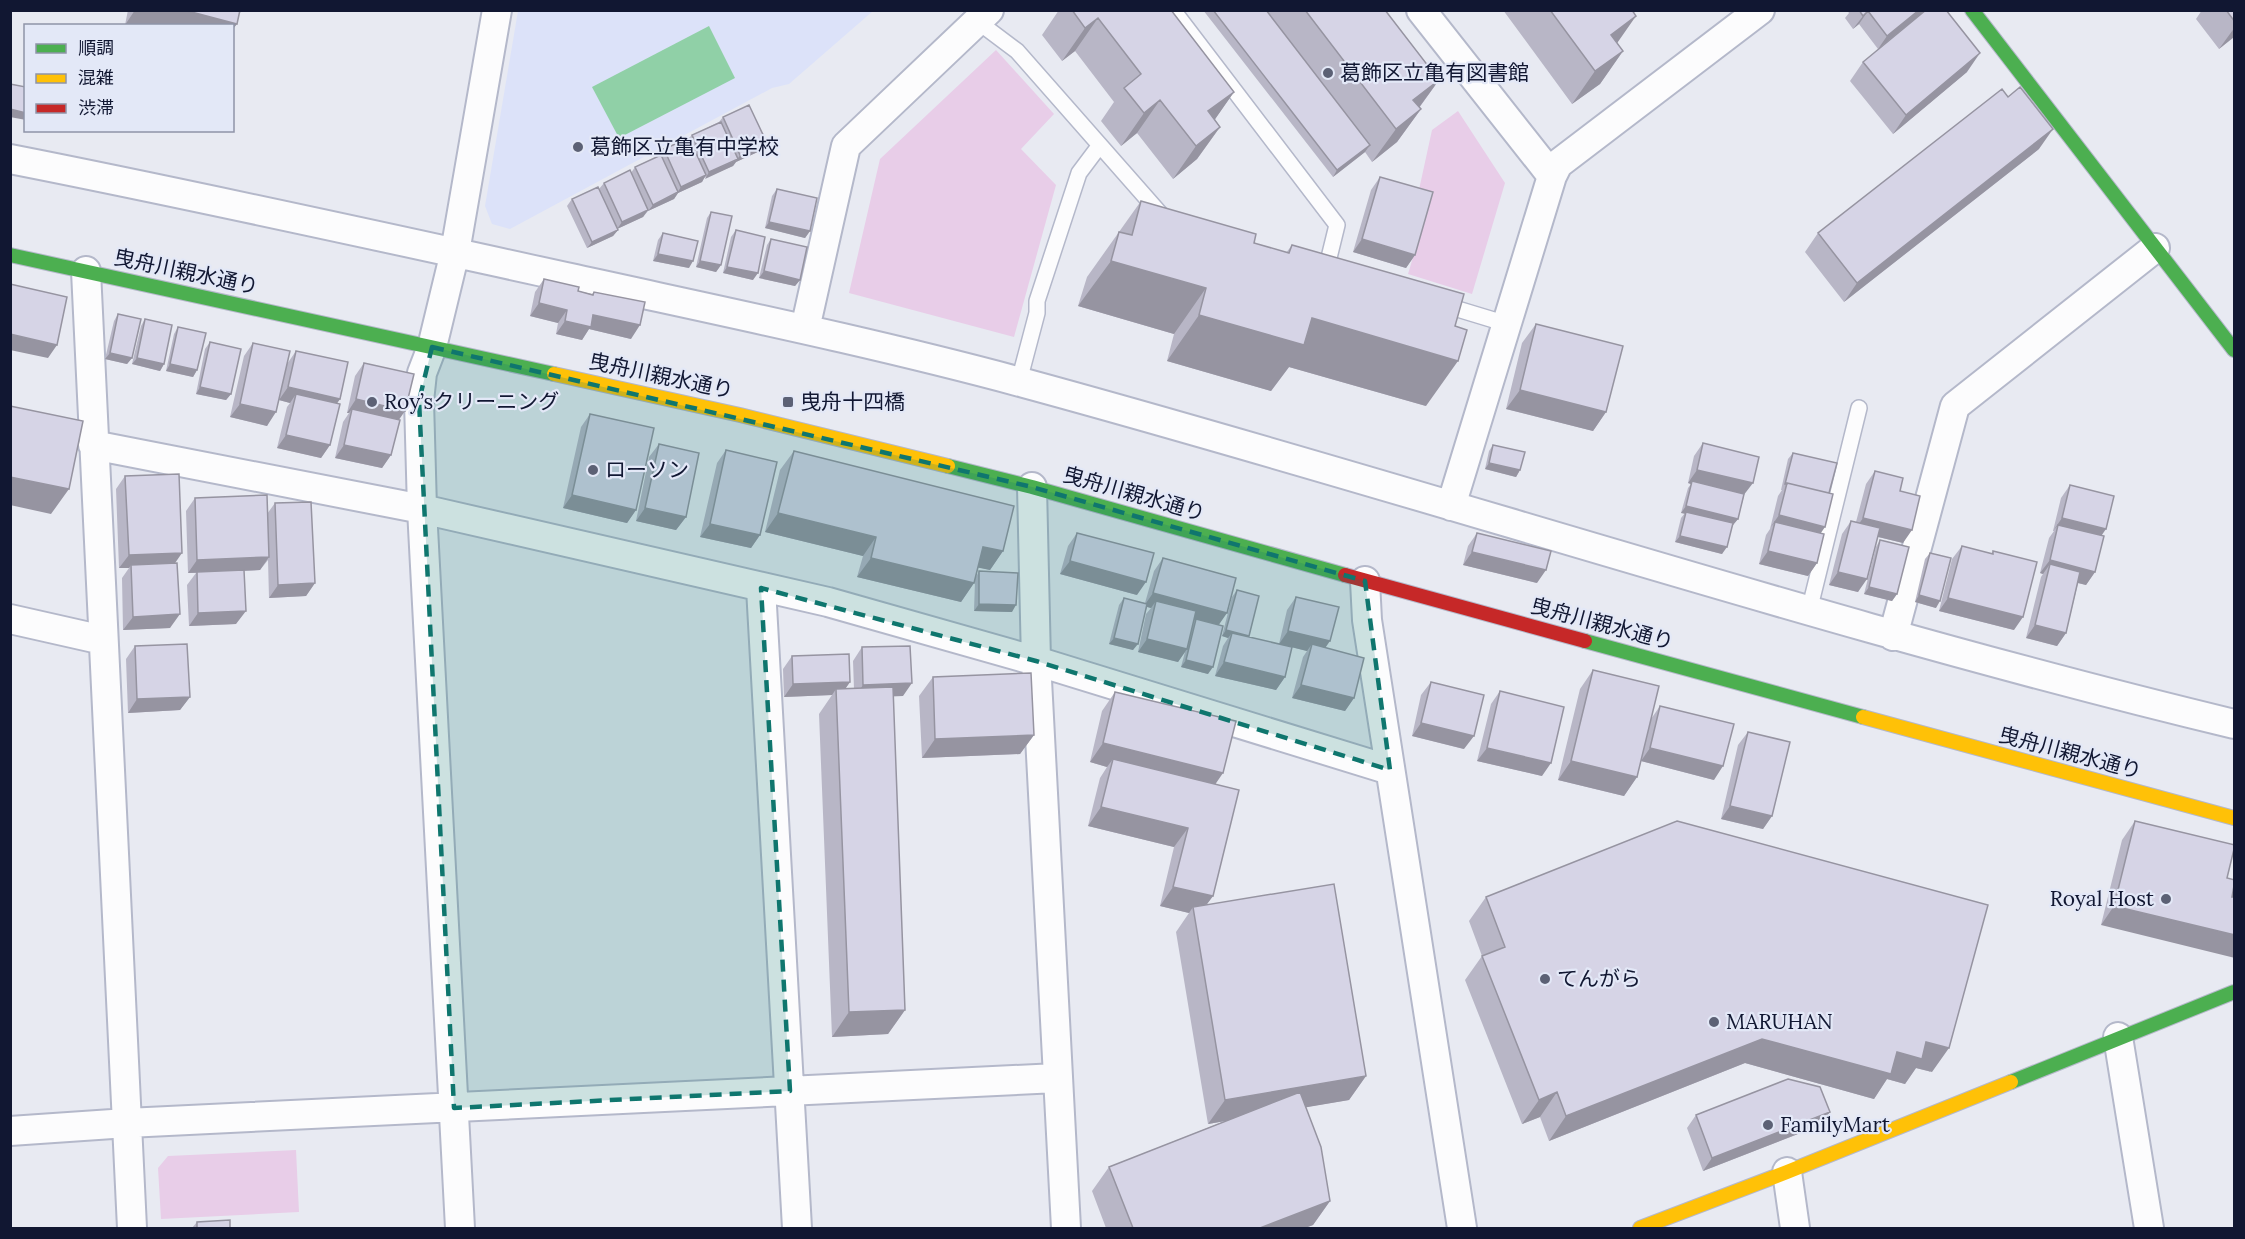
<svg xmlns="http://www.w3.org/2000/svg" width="2245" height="1239" font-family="Lora,'Noto Sans JP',serif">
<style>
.built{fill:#dce2f9}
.green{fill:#e8cde8}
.water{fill:#90d0a7}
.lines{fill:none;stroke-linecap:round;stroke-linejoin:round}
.lane-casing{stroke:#b4b8ca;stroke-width:18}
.street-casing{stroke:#b4b8ca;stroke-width:32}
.fast-casing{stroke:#b4b8ca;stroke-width:16}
.slow-casing{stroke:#b4b8ca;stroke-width:16}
.jam-casing{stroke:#b4b8ca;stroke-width:16}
.lane{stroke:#fcfcfd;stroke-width:15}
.street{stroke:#fcfcfd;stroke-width:28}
.fast{stroke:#4caf50;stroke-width:14}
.slow{stroke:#ffc107;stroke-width:14}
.jam{stroke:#c62828;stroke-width:14}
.wall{fill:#b8b6c6}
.shaded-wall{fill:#9694a1}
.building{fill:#d6d4e6;stroke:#9694a1;stroke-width:1.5}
.marked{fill:#0f766e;fill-opacity:0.2;stroke:#0f766e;stroke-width:4.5;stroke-dasharray:12 8;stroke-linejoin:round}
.poi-dot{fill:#5c6175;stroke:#e3e8f7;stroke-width:2}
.labels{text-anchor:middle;stroke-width:4.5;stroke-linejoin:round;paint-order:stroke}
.poi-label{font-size:21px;fill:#111732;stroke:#e3e8f7;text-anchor:start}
.street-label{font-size:21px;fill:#111732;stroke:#e3e8f7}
</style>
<rect width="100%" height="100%" fill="#e8eaf2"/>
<path class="built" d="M518,11H873L789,84L772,88L510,229L492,224L485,206Z"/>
<path class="green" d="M996,50L1054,114L1021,149L1056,185L1014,337L849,293L880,159Z
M1458,111L1505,183L1472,294L1408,274L1429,204L1417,199L1432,130Z
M296,1150L299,1212L161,1219L158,1168L168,1156Z"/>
<path class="water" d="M709,26L735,78L619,138L592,87Z"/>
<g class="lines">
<defs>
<path id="lane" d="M1173,10L1337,225L1326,270
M977,21L1017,51L1164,218
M1441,304L1507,324
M1019,381L1037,313V301L1079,173L1100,145
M1809,611L1859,408"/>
<path id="street" d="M1421,10L1552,176
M10,159C199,196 387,238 575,279C725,312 876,343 1024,383C1429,493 1827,626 2234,724
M86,271L132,1228
M805,329L846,146L989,10
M93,445L422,509L828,602L1036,661L1390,770
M1032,487L1036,661L1066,1228
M1451,506L1552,176L1558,164L1760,10
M1365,581L1367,620L1462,1228
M761,588L797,1228
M10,619L103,640
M1893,636L1955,406L2155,248
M2118,1037L2149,1228
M10,1131L127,1123L1057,1078
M1787,1172L1795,1228
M460,1228L422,509L419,401L422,373L432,347L455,252L497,10"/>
<path id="fast" d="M1972,10L2234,350
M10,255L554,374
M948,466L1032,487L1345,575
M1585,641L1863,717
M2011,1082L2234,992"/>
<path id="slow" d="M554,374L740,415L948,466
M1863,717L2234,818
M1640,1228L1787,1172L2011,1082"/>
<path id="jam" d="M1345,575L1585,641"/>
</defs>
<use href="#lane" class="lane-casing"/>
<use href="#street" class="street-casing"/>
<use href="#fast" class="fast-casing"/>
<use href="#slow" class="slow-casing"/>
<use href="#jam" class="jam-casing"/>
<use href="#lane" class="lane"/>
<use href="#street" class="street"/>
<use href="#fast" class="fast"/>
<use href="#slow" class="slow"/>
<use href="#jam" class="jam"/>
</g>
<path class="wall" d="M128,10H242L239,14L237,24L232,30V26L125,25Z
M1059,10H1171L1234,92L1215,119L1220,127L1197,159L1173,179L1137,133L1121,146L1101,121L1114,102L1075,51L1062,61L1042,35Z
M1203,10H1385L1439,80L1419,108L1421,109L1397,142L1372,162L1365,152L1333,177Z
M1503,10H1632L1617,43L1623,51L1600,84L1572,104Z
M1847,10H1924L1920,15L1878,49L1859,24L1853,29L1845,18L1849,13Z
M2202,10H2235V39L2233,38L2219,49L2196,19Z
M1863,62L1967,72L1893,134L1850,81Z
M723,117L767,143L762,150L736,162L733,166L704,178L702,182L678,193L674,199L648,211L643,217L617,229L618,230L613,236L587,248L567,206L572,199L599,189L604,183L631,173L635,167L659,156L664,149L689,138L692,135L719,122Z
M2039,149L1844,302L1805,252L1818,233Z
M1380,177L1415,255L1406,268L1353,252L1371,190Z
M777,189L810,231L805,238L765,228L772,196Z
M1141,201L1254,243L1286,253L1292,245L1426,406L1289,367L1271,391L1167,361L1174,334L1078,306L1087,277Z
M711,212L721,265L716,272L696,267L707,218Z
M736,230L753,280L723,273L731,237Z
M663,233L689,268L653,261L658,240Z
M771,239L800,280L795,286L759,278L767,245Z
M544,279L578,291L592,294L594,292L631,339L589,329L582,340L556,334L558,323L530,316L535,292Z
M118,314L132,358L127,364L105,359L114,321Z
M145,319L164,364L160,371L132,364L141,326Z
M1536,324L1606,412L1593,431L1506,409L1522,343Z
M178,327L197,370L193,377L166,371L174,334Z
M210,342L231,394L226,400L196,394L205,349Z
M253,343L287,364L296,351L340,399L337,403L330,445L321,458L277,448L287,407L290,403L279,400L267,426L230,417L244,356Z
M364,363L399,420L391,455L382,468L335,458L343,422L349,413H347L355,376Z
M590,414L636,510L627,523L563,508L581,427Z
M1703,443L1744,496L1738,519L1733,525L1722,554L1675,542L1681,518L1685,513H1681L1688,488L1691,484L1688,483L1694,456Z
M659,444L686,517L676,530L636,521L649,457Z
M1493,445L1520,470L1516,477L1485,469L1489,451Z
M726,450L760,535L751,548L700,537L717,463Z
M794,451L1003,551L990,570L978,567L976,577L979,571L1012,612L974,611L975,581L974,583L961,602L857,577L863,556L765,532L780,470Z
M1793,453L1821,533L1817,563L1808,576L1759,564L1766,535L1770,529L1778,496L1782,490H1781L1788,459Z
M1875,471L1900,491L1903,543L1878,537L1858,592L1829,585L1842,534L1851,521L1856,522L1866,484Z
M125,476L175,563L170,628L123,630L122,578L129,568H119L116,489Z
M2070,485L2101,535L2095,572L2086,585L2078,583L2066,633L2057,646L2026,638L2041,577L2043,574L2040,573L2049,538L2054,531H2053L2061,498Z
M195,498L267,514L275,503L315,583L306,596L269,598L268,560L260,570L244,571L236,624L189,626L187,585L196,573H188L186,511Z
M1077,533L1137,595L1060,574L1068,546Z
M1477,533L1537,583L1463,565L1468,546Z
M1880,540L1897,594L1892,601L1864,594L1876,547Z
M1962,546L1991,554L1993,551L2014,630L1939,611L1952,559Z
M1930,553L1936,608L1915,602L1925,559Z
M1163,558L1219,625L1208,674L1181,667L1185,652L1178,662L1138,652L1146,614L1151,608L1147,607L1133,650L1109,644L1119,605L1124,598L1145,603L1154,571Z
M1237,590L1248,637L1285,677L1276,690L1215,676L1223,646L1228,638L1222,636L1232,597Z
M1296,597L1354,698L1345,711L1292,698L1303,657L1307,651L1279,644L1287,610Z
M135,646L190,697L180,710L128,713L126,659Z
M862,647L903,696H893L905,1010L888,1034L832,1037L819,714L832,695L784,697L783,669L792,656L850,682L845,689H854L853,661Z
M1593,670L1651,719L1660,706L1714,780L1641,761L1637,777L1624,796L1558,780L1580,689Z
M933,677L1034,735L1020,754L922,758L919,696Z
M1431,682L1464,749L1412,736L1421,695Z
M1500,691L1542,776L1477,761L1491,704Z
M1115,692L1216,784L1213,896L1206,905L1366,1076L1349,1100L1306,1107L1330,1201L1313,1225L1305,1228H1106L1092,1191L1109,1167L1225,1121L1208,1124L1176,932L1189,913L1160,906L1174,847L1088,826L1100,778L1107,767L1090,762L1102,711Z
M1748,732L1772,816L1763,829L1721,819L1738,745Z
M2135,821L2227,878L2101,925L2122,840Z
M1486,897L1932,1072L1916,1068L1905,1084L1887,1079L1874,1099L1745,1063L1549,1141L1540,1117L1522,1124L1465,980L1482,956L1469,921Z
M1696,1115L1821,1125L1703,1171L1687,1128Z
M197,1222L230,1228H192Z"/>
<path class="shaded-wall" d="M135,10H184L237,24L232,30V26H129L125,25Z
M1919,10H1924L1920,15L1878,49L1887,36Z
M1868,11L1859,24L1853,29L1863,16Z
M1636,16L1613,49L1611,35Z
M1098,18L1075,51L1062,61L1085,28Z
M2235,27V36L2219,49Z
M1623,51L1600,84L1572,104L1595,71Z
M1980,53L1967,72L1893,134L1906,115Z
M1439,80L1415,113L1413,100Z
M1234,92L1211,125L1208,111Z
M1160,100L1137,133L1121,146L1144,113Z
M10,109L26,113V120L10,117Z
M1421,109L1397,142L1372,162L1396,129Z
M1220,127L1197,159L1173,179L1196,146Z
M2053,129L2039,149L1844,302L1857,283Z
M767,143L762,150L736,162L733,166L705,179L709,172L737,160L740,155Z
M1370,145L1365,152L1333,177L1337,170Z
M706,175L702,182L678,193L674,199L648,211L653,205L677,193L681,187Z
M648,210L643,217L617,229L622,222Z
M769,222L810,231L805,238L765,228Z
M618,230L613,236L587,248L592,242Z
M1362,239L1415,255L1406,268L1353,252Z
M658,254L693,261L689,268L653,261Z
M700,261L721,265L716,272L696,267Z
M1111,261L1206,288L1174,334L1078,306Z
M727,267L758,273L753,280L723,273Z
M764,271L800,280L795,286L759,278Z
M539,303L567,310L558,323L530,316Z
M593,315L640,325L631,339L589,329L582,340L556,334L565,321Z
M1199,315L1312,318L1458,361L1426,406L1289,367L1271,391L1167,361Z
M10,334L57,345L48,358L10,350Z
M110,353L132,358L127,364L105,359Z
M137,358L164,364L160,371L132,364Z
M170,364L197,370L193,377L166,371Z
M200,387L231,394L226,400L196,394Z
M288,387L340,399L331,412L296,394L290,403L279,400Z
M1520,390L1606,412L1593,431L1506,409Z
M356,399L405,411L396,424L352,409L349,413H347Z
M240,404L276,412L267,426L230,417Z
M286,435L330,445L321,458L277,448Z
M344,445L391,455L382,468L335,458Z
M1489,463L1520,470L1516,477L1485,469Z
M1697,470L1753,483L1743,496L1692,481L1691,484L1688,483Z
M10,477L69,489L51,514L10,505Z
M572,495L636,510L627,523L563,508Z
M1686,506L1738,519L1733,525L1681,513Z
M645,508L686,517L676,530L636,521Z
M778,513L876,537L863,556L765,532Z
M1779,515L1825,527L1816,540L1775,522L1770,528Z
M1863,518L1912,530L1903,543L1854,531Z
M2062,518L2106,529L2097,542L2058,525L2053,531Z
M710,524L760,535L751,548L700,537Z
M1680,536L1727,547L1722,554L1675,542Z
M983,547L1003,551L990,570L970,566Z
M1768,551L1817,563L1808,576L1759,564Z
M1472,552L1546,570L1537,583L1463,565Z
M182,553L173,566L131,565L129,568H119L129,555Z
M269,557L260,570L188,573L197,560Z
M871,558L974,583L961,602L857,577Z
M2050,560L2095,572L2086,585L2047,575L2050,564L2043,574L2040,573Z
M1070,561L1146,582L1137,595L1060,574Z
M1838,572L1867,579L1858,592L1829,585Z
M315,583L306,596L269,598L278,585Z
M1869,587L1897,594L1892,601L1864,594Z
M1153,593L1227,613L1218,626L1154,609L1156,601L1151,608L1144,606Z
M1919,595L1940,601L1936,608L1915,602Z
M1948,598L2023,617L2014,630L1939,611Z
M979,604L1016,605L1012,612L974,611Z
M246,611L236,624L189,626L198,613Z
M180,614L170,628L123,630L133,617Z
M2035,625L2066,633L2057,646L2026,638Z
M1226,630L1249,636L1244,642L1232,633L1228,638L1222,636Z
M1288,631L1330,641L1321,654L1312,644L1307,651L1279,644Z
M1114,638L1138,644L1133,650L1109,644Z
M1147,639L1187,649L1178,662L1138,652Z
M1186,660L1213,667L1208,674L1181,667Z
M1224,662L1285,677L1276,690L1215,676Z
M850,682L841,695L836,689L832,695L784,697L793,684Z
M912,683L903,696L854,698L863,685Z
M1301,685L1354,698L1345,711L1292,698Z
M190,697L180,710L128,713L137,699Z
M1421,723L1474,736L1464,749L1412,736Z
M1034,735L1020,754L922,758L935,739Z
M1103,743L1223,773L1210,792L1113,759L1107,767L1090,762Z
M1487,748L1551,763L1542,776L1477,761Z
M1650,748L1723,766L1714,780L1641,761Z
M1571,761L1637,777L1624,796L1558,780Z
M1730,806L1772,816L1763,829L1721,819Z
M1101,807L1188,828L1174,847L1088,826Z
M1173,887L1213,896L1199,915L1193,907L1189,913L1160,906Z
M2114,906L2235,935V958L2101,925Z
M905,1010L888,1034L832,1037L849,1012Z
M1762,1039L1897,1052L1926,1042L1949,1048L1932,1072L1916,1068L1905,1084L1887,1079L1874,1099L1745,1063L1549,1141L1566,1116Z
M1366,1076L1349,1100L1208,1124L1225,1100Z
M1557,1092L1540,1117L1522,1124L1539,1100Z
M1830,1112L1821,1125L1703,1171L1712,1158Z
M1330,1201L1313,1225L1305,1228H1260Z"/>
<path class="building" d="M184,10H240L237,24Z
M1072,10H1171L1234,92L1208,111L1220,127L1196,146L1160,100L1144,113L1124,88L1141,74L1098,18L1085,28Z
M1213,10H1266L1370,145L1337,170Z
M1305,10H1385L1439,80L1413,100L1421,109L1396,129Z
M1550,10H1632L1636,16L1611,35L1623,51L1595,71Z
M1859,10H1919L1887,36L1868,11L1863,16Z
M1926,10H1946L1980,53L1906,115L1863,62Z
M2226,10H2235V22Z
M10,84L26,87V113L10,109Z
M2020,87L2053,129L1857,283L1818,233L2002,89L2008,97Z
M749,105L767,143L740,155L723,117Z
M721,122L738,159L709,172L692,135Z
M689,138L706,175L681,187L664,149Z
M661,155L678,192L653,205L635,167Z
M630,170L648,210L622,222L604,183Z
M1380,177L1433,192L1415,255L1362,239Z
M598,187L618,230L592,242L572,199Z
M777,189L817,198L810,231L769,222Z
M1141,201L1256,234L1254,243L1289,253L1292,245L1464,294L1455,326L1467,330L1458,361L1312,318L1304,345L1199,315L1206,288L1111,261L1119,232L1132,235Z
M711,212L732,216L721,265L700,261Z
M736,230L765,237L758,273L727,267Z
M663,233L698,241L693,261L658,254Z
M771,239L807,247L800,280L764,271Z
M544,279L579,287L578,291L593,295L594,292L645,302L640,325L593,315L591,327L565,321L567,310L539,303Z
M10,284L67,297L57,345L10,334Z
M118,314L141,319L132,358L110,353Z
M145,319L172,325L164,364L137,358Z
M1536,324L1623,346L1606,412L1520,390Z
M178,327L206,333L197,370L170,364Z
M210,342L241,349L231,394L200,387Z
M253,343L290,351L276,412L240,404Z
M296,351L348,362L340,399L288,387Z
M364,363L414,374L405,411L356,399Z
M296,394L340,404L330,445L286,435Z
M10,406L83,421L69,489L10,477Z
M352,409L400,420L391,455L344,445Z
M590,414L654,428L636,510L572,495Z
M1703,443L1759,457L1753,483L1697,470Z
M659,444L699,453L686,517L645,508Z
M1493,445L1525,452L1520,470L1489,463Z
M726,450L777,462L760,535L710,524Z
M794,451L1014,506L1003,551L983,547L974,583L871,558L876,537L778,513Z
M1793,453L1837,463L1829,493L1787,483V484H1785Z
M1875,471L1903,478L1900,491L1920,496L1912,530L1863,518Z
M179,474L182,553L129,555L125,476Z
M1692,481L1744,494L1738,519L1686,506Z
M1787,483L1833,494L1825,527L1779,515Z
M2070,485L2114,496L2106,529L2062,518Z
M267,495L269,557L197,560L195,498Z
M311,502L315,583L278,585L275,503Z
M1686,512L1733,523L1727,547L1680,536Z
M1851,521L1880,528L1867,579L1838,572Z
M1775,522L1824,534L1817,563L1768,551Z
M2058,525L2104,536L2095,572L2050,560Z
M1077,533L1154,553L1146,582L1070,561Z
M1477,533L1551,551L1546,570L1472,552Z
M1880,540L1909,547L1897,594L1869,587Z
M1962,546L1993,554V551L2037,562L2023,617L1948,598Z
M1930,553L1951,558L1940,601L1919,595Z
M1163,558L1236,578L1227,613L1153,593Z
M177,563L180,614L133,617L131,565Z
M2050,564L2080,572L2066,633L2035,625Z
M244,570L246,611L198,613L197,572Z
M979,571L1018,573L1016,605L979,604Z
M1237,590L1259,596L1249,636L1226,630Z
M1296,597L1339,607L1330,641L1288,631Z
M1124,598L1147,604L1138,644L1114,638Z
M1156,601L1196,611L1187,649L1147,639Z
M1196,619L1223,626L1213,667L1186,660Z
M1232,633L1292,647L1285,677L1224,662Z
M187,644L190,697L137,699L135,646Z
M1312,644L1364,658L1354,698L1301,685Z
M910,646L912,683L863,685L862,647Z
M849,654L850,682L793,684L792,656Z
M1593,670L1659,686L1637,777L1571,761Z
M1031,673L1034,735L935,739L933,677Z
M1431,682L1484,695L1474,736L1421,723Z
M893,687L905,1010L849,1012L836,689Z
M1500,691L1564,707L1551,763L1487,748Z
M1115,692L1236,721L1223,773L1103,743Z
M1660,706L1734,724L1723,766L1650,748Z
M1748,732L1790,742L1772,816L1730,806Z
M1113,759L1239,790L1213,896L1173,887L1188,828L1101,807Z
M1677,821L1988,905L1949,1048L1926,1042L1922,1059L1897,1052L1891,1074L1762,1039L1566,1116L1557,1092L1539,1100L1482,956L1505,947L1486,897Z
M2135,821L2235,845L2227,878L2235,880L2232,897H2235V935L2114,906Z
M1334,884L1366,1076L1225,1100L1193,907Z
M1788,1079L1820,1087L1830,1112L1712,1158L1696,1115Z
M1300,1092L1321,1147L1330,1201L1260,1228H1133L1109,1167Z
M230,1220V1228H197V1222Z"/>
<path class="marked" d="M432,347L1032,487L1365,581L1390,770L1036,661L761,588L790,1091L454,1108L419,401Z"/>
<g class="poi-dot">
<circle cx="1328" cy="73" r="6"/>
<circle cx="578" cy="147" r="6"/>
<circle cx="372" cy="402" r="6"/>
<rect x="782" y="396" width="12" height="12" rx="3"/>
<circle cx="593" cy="470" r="6"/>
<circle cx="2166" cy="899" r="6"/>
<circle cx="1545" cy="979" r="6"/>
<circle cx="1714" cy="1022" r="6"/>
<circle cx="1768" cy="1125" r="6"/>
</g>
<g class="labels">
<g class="poi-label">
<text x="1340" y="80">葛飾区立亀有図書館</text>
<text x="590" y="154">葛飾区立亀有中学校</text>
<text x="384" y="409">Roy’sクリーニング</text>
<text x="800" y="409">曳舟十四橋</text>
<text x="605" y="477">ローソン</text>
<text x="2154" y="906" text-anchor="end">Royal Host</text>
<text x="1557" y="986">てんがら</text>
<text x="1726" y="1029">MARUHAN</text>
<text x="1780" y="1132">FamilyMart</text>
</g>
<g class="street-label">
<text transform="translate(186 272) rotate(12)" y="7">曳舟川親水通り</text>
<text transform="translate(661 376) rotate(12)" y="7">曳舟川親水通り</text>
<text transform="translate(1134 494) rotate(16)" y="7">曳舟川親水通り</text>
<text transform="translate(1602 624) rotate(15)" y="7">曳舟川親水通り</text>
<text transform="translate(2070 753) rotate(15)" y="7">曳舟川親水通り</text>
</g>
</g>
<rect width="2245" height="1239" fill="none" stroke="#111732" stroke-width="24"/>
<rect x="24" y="24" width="210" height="108" fill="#e3e8f7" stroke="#8f94a8" stroke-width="1.5"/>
<rect x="36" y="44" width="30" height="9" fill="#4caf50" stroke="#8f94a8" stroke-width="1.5"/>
<text x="78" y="54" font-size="18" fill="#111732">順調</text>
<rect x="36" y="74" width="30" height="9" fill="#ffc107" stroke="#8f94a8" stroke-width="1.5"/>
<text x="78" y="84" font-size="18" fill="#111732">混雑</text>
<rect x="36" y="104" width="30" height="9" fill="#c62828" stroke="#8f94a8" stroke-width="1.5"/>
<text x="78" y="114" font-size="18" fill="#111732">渋滞</text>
</svg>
